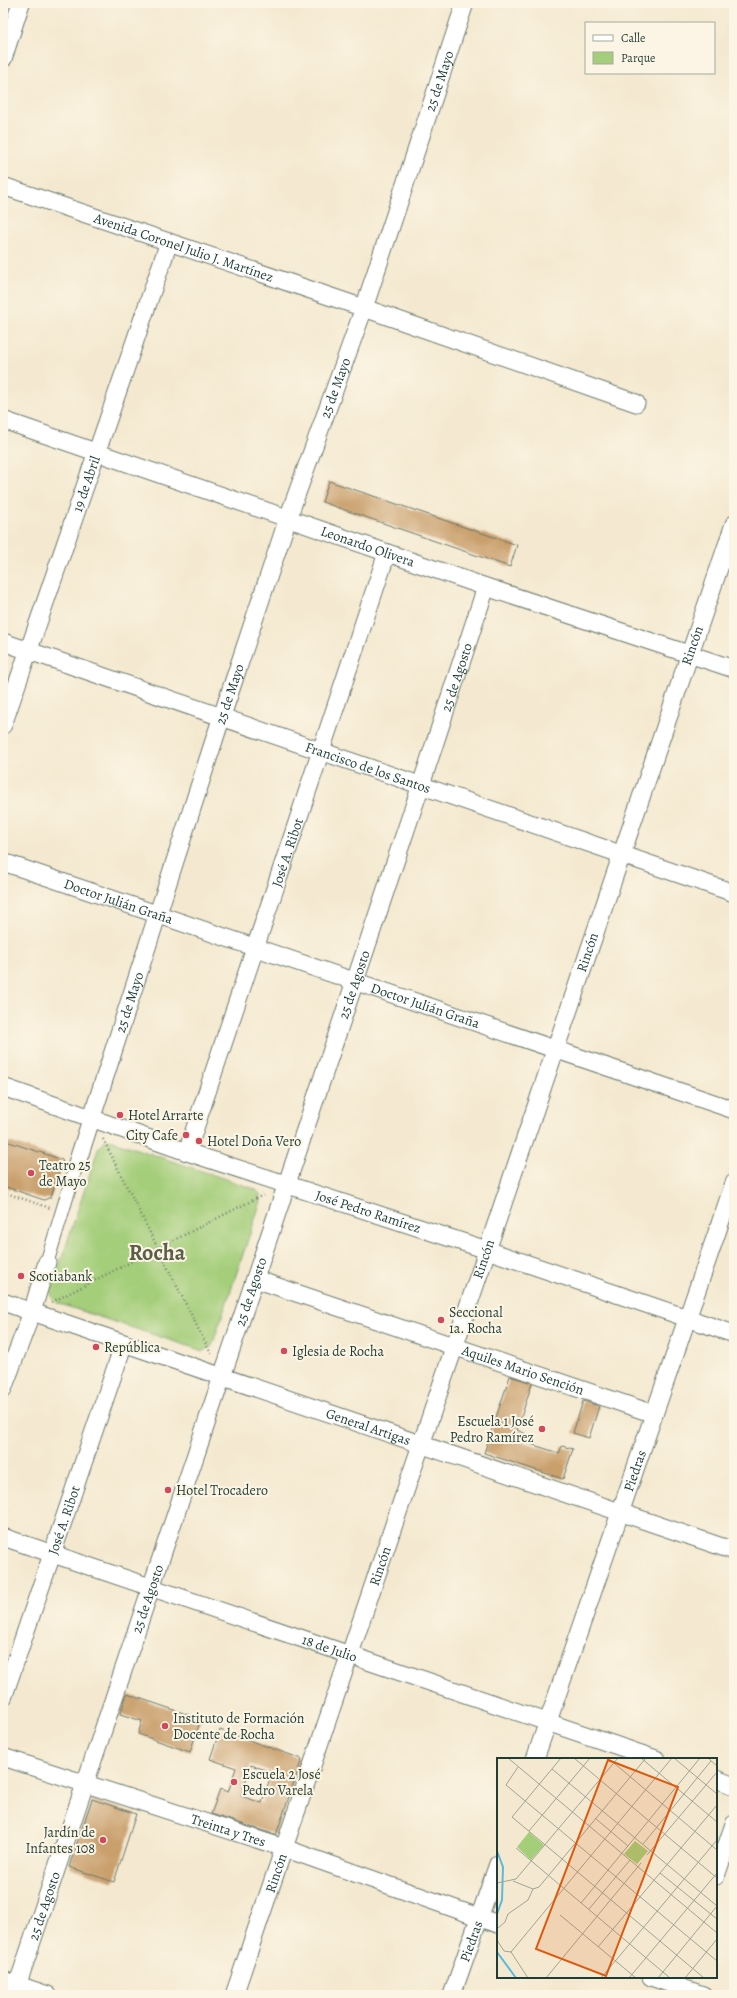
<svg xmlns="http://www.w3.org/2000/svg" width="737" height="1998" font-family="Alegreya,serif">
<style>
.green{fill:#a4ce7a;stroke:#628657}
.building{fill:#c99f6c;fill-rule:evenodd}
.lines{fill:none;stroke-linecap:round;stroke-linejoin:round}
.pedestrian-casing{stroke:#6a796b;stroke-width:15}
.minor-casing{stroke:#6a796b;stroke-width:19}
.path{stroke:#6a796b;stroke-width:2.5;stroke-dasharray:1 3;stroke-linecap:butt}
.pedestrian{stroke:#fff;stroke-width:13}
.minor{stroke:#fff;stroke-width:17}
.poi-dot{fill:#d1495b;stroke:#fcf5e5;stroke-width:1.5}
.labels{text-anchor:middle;stroke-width:4;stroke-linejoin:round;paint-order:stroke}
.street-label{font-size:14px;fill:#1f3d34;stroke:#fcf5e5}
.poi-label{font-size:14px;fill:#1f3d34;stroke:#fcf5e5;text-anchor:start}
.town-label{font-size:22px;font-weight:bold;fill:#5a5f48;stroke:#fcf5e5}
.inset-river{fill:none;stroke:#5eb9dc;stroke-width:2}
.inset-road{fill:none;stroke:#9fa492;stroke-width:1}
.view{fill:#de580e;fill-opacity:0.15;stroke:#de580e;stroke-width:2}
.inset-edge{fill:none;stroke:#1f3d34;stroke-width:2}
</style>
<rect width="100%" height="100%" fill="#fcf5e5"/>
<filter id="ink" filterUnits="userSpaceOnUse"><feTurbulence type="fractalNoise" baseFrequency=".025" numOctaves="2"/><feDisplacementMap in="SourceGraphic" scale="8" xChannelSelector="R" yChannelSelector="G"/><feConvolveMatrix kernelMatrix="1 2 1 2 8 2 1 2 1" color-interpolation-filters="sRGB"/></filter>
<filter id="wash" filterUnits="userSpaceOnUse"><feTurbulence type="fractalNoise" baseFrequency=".012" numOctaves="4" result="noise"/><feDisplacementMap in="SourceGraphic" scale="16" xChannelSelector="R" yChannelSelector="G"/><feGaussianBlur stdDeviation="0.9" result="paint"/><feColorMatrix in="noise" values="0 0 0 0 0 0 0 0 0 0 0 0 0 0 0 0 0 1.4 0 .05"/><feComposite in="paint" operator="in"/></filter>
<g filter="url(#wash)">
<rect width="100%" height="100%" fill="#f4e9d0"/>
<path class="green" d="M110,1140L255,1189L260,1194L261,1201L212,1346L203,1351L57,1303L52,1298L51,1291L99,1146L104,1141Z"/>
<g id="blocks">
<path class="building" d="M329,481L517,545L510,567L322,502Z
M3,1140L63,1160L51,1197L44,1200L3,1186Z
M510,1376L532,1383L517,1430L526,1434L524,1442L559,1453L562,1446L573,1449L563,1479L484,1453Z
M583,1401L599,1406L589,1438L573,1433Z
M127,1694L201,1719L190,1752L138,1734L142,1721L120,1714Z
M220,1730L302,1759L276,1835L211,1814L220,1789L228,1792L236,1768L210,1759ZM251,1765L272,1772L262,1803L241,1796Z
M92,1799L136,1814L114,1882L69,1867Z"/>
</g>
</g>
<g filter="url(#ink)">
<use href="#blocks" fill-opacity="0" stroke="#6a796b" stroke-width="1"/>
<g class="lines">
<defs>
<path id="pedestrian" d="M47,1262L77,1163"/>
<g id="minor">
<path d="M3,59L21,3"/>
<path id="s1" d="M3,186L364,308L636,403"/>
<path id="s2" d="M3,420L486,587L734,669"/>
<path id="s3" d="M3,642L734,893"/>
<path id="s4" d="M3,725L169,242"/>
<path id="s5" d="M3,862L734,1110"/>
<path id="s6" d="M3,1087L187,1152L487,1250L734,1334"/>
<path id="s7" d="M187,1152L387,553"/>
<path id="s8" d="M77,1163L222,716L288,518L364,308L465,3"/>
<path id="s9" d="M255,1279L654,1414"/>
<path id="s10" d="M3,1302L734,1551"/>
<path d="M3,1389L32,1312L47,1262"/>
<path id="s11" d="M3,1537L656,1759"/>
<path id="s12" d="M3,1698L124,1343"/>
<path id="s13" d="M3,1757L284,1848L498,1924"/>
<path id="s14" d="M535,1759L734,1183"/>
<path d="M716,1779L734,1786"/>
<path d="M716,1876L734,1824"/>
<path d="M651,1977L703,1995"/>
<path d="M3,1980L48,1995"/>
<path id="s15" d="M14,1995L421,785L486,587"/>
<path id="s16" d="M234,1995C402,1505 564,1013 734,524"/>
<path id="s17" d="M452,1995L498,1864"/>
</g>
</defs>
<use href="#pedestrian" class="pedestrian-casing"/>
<use href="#minor" class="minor-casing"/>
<path class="path" d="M103,1139L212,1356
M3,1192L50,1208
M52,1302L265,1194"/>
<use href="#pedestrian" class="pedestrian"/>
<use href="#minor" class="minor"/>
</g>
</g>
<g class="poi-dot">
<circle cx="120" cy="1115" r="4"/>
<circle cx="186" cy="1135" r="4"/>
<circle cx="199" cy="1141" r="4"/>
<circle cx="31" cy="1173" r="4"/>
<circle cx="21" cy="1276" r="4"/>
<circle cx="441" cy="1320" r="4"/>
<circle cx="96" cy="1347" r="4"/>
<circle cx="284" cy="1351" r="4"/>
<circle cx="542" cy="1429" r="4"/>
<circle cx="168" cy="1490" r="4"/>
<circle cx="165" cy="1726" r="4"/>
<circle cx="234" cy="1782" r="4"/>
<circle cx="103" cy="1840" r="4"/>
</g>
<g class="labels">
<g class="street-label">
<text dy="5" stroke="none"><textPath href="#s8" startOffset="1141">25 de Mayo</textPath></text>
<text dy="5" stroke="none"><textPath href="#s1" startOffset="191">Avenida Coronel Julio J. Martínez</textPath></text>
<text dy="5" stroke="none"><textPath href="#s8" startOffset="817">25 de Mayo</textPath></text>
<text dy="5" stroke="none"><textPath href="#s4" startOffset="255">19 de Abril</textPath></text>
<text dy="5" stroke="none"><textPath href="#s2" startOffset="386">Leonardo Olivera</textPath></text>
<text dy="5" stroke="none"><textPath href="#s16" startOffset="1425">Rincón</textPath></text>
<text dy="5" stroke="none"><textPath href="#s15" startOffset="1390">25 de Agosto</textPath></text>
<text dy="5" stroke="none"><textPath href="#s8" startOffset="493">25 de Mayo</textPath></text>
<text dy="5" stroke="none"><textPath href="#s3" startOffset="386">Francisco de los Santos</textPath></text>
<text dy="5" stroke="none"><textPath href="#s7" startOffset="316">José A. Ribot</textPath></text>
<text dy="5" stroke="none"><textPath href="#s5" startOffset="122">Doctor Julián Graña</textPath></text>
<text dy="5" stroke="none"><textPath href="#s16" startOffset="1101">Rincón</textPath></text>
<text dy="5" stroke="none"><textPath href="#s15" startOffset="1066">25 de Agosto</textPath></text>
<text dy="5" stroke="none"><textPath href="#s8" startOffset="169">25 de Mayo</textPath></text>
<text dy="5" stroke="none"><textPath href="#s5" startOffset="446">Doctor Julián Graña</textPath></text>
<text dy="5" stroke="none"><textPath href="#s6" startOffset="386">José Pedro Ramírez</textPath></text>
<text dy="5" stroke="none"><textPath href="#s16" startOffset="777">Rincón</textPath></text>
<text dy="5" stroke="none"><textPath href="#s15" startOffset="742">25 de Agosto</textPath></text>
<text dy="5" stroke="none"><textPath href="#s9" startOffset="283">Aquiles Mario Sención</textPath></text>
<text dy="5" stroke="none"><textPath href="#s10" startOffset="386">General Artigas</textPath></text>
<text dy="5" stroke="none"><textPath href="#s14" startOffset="305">Piedras</textPath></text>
<text dy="5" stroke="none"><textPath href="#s12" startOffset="188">José A. Ribot</textPath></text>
<text dy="5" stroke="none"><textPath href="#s16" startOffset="453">Rincón</textPath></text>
<text dy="5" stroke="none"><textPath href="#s15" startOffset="418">25 de Agosto</textPath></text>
<text dy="5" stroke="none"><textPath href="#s11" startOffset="345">18 de Julio</textPath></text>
<text dy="5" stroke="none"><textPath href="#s13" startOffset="237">Treinta y Tres</textPath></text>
<text dy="5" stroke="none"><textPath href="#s16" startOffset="129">Rincón</textPath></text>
<text dy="5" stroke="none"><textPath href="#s15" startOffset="94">25 de Agosto</textPath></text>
<text dy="5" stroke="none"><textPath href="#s17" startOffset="57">Piedras</textPath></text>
</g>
<g class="poi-label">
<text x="128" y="1120">Hotel Arrarte</text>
<text x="178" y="1140" text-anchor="end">City Cafe</text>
<text x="207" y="1146">Hotel Doña Vero</text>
<text x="39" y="1170">Teatro 25<tspan x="39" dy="16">de Mayo</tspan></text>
<text x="29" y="1281">Scotiabank</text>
<text x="449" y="1317">Seccional<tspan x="449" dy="16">1a. Rocha</tspan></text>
<text x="104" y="1352">República</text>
<text x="292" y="1356">Iglesia de Rocha</text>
<text x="534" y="1426" text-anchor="end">Escuela 1 José<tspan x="534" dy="16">Pedro Ramírez</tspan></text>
<text x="176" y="1495">Hotel Trocadero</text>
<text x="173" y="1723">Instituto de Formación<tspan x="173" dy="16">Docente de Rocha</tspan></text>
<text x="242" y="1779">Escuela 2 José<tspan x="242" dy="16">Pedro Varela</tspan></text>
<text x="95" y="1837" text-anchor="end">Jardín de<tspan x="95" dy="16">Infantes 108</tspan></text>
</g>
<g class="town-label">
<text x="157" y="1260">Rocha</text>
</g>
</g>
<g transform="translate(497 1758)">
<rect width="220" height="220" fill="#f4e9d0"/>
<path d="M32,74L47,87L34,102L20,89ZM138,83L151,93L140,106L127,96Z" fill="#a4ce7a"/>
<path class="inset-river" d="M0,93L6,109L5,142L0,156M0,194L19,220"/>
<path class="inset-road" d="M11,0L220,175M64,0L15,59L207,220M77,0L220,120M111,0L220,92M144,0L220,64M177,0L220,36M211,0L220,8M21,9L9,27L220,203M55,11L220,148M98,60L131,88M32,73L93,0M146,86L214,3M19,90L173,220M150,97L220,14M163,115L220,161M16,123L36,131M0,125L19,121L121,0M84,145L203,0M92,151L133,102M63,157L139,220M0,171L8,164L11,156L31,142L36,131L42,129L149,0M0,182L7,193L14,194L31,220M101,189L220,47M14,194L175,0M49,220L144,105M104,220L220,82M132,220L220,115M161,220L220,148M188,220L220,181"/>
<path class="view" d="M111,2L181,29L109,218L39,191Z"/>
<rect width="220" height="220" class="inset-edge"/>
</g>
<rect width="737" height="1998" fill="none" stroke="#fcf5e5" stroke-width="16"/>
<rect x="585" y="22" width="130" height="52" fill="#fcf5e5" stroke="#a4ab9e"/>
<rect x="593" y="35" width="20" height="6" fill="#ffffff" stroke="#a4ab9e"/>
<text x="621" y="42" font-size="12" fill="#1f3d34">Calle</text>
<rect x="593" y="52" width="20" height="12" fill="#a4ce7a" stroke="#a4ab9e"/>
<text x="621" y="62" font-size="12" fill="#1f3d34">Parque</text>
</svg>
